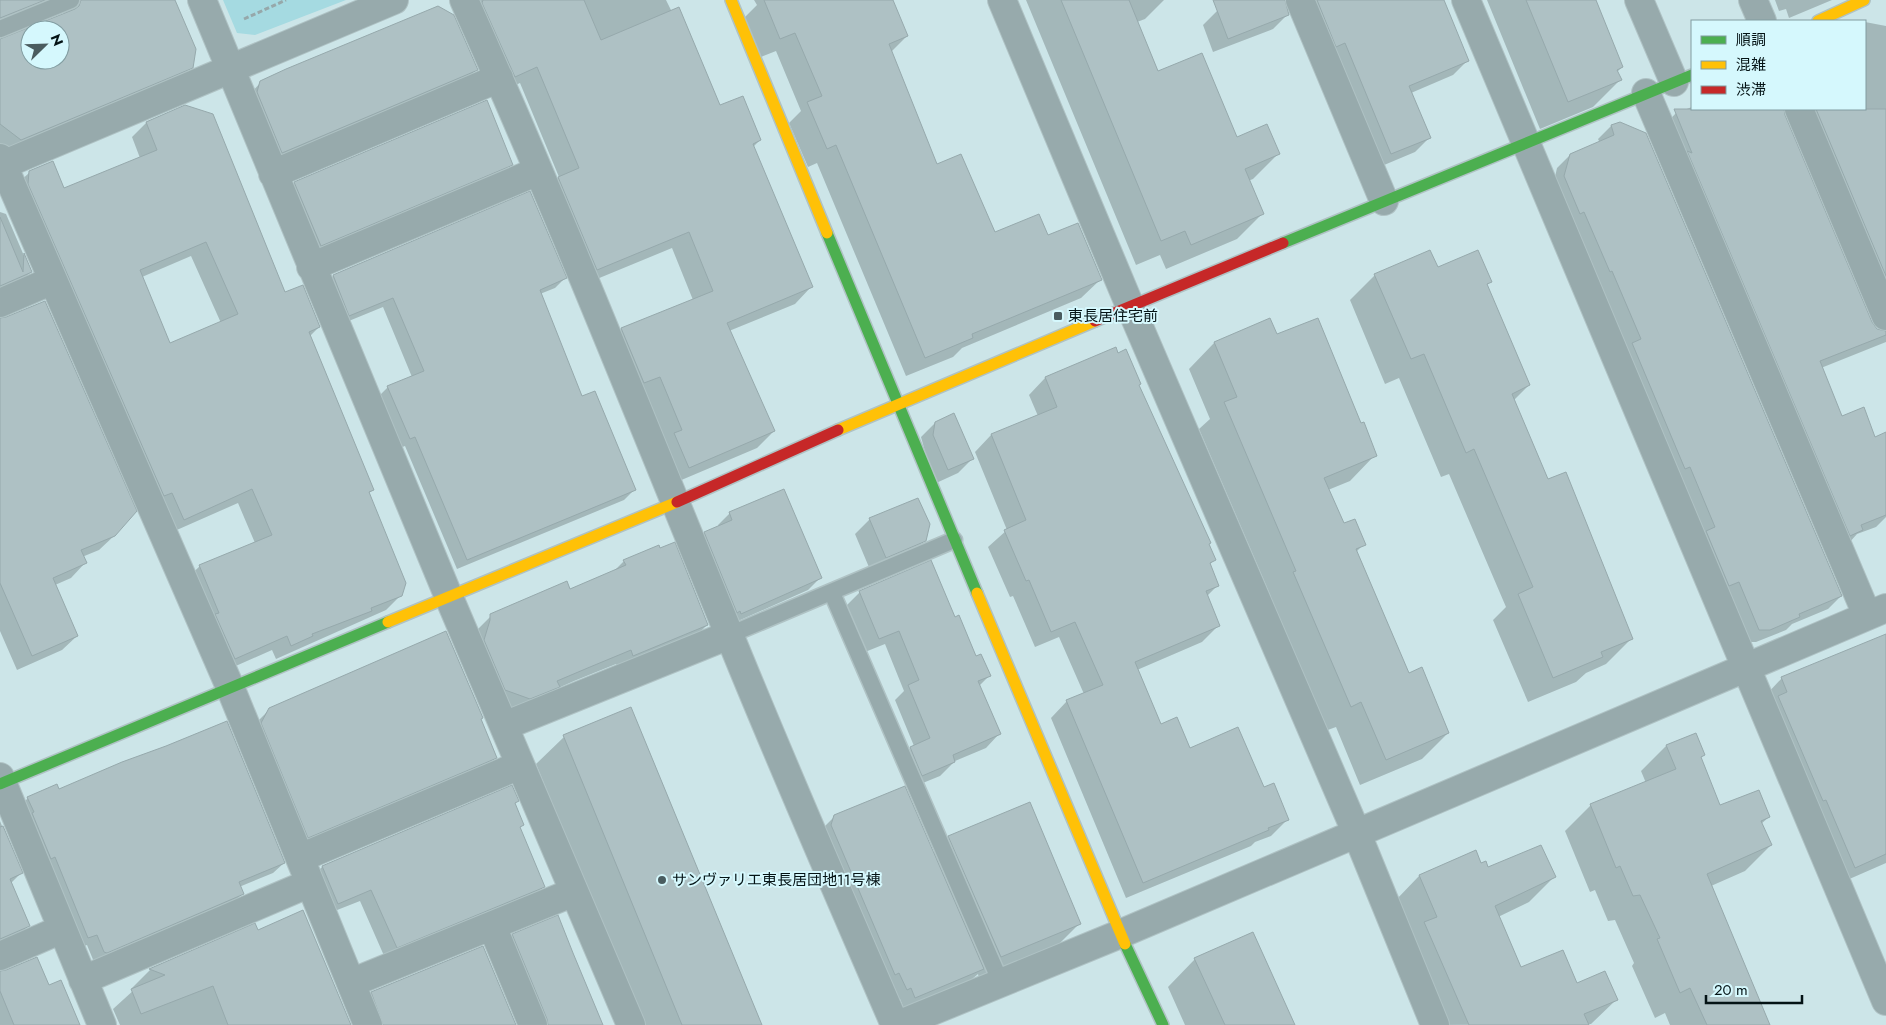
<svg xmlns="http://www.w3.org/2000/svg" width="1886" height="1025" font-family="Jost,'Noto Sans JP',sans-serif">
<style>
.green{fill:#a5dae1}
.shadow{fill:#0003;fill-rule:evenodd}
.building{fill:#aec1c4;stroke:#96a9ac;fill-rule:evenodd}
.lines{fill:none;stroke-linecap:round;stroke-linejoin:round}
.lane-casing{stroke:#afc2c4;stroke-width:19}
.street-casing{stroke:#afc2c4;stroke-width:30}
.fast-casing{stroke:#afc2c4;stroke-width:14}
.slow-casing{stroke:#afc2c4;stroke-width:14}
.jam-casing{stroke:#afc2c4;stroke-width:14}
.path{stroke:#96a8aa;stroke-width:3;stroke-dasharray:5 2.5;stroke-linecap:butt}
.lane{stroke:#97aaac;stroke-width:16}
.street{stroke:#97aaac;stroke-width:28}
.fast{stroke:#4caf50;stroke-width:11}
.slow{stroke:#ffc107;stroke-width:11}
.jam{stroke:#c62828;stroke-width:11}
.poi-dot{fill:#4a5c5f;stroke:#d5f8fd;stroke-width:2}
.labels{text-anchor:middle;stroke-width:4;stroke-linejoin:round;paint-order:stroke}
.poi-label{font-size:15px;fill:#041315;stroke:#d5f8fd;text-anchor:start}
</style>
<rect width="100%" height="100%" fill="#cce5e8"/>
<path class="green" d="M223,0H346L255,35L237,33Z"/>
<path class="shadow" d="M0,0H174L192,67L175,84L0,153V40L64,14L61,9L0,27ZM30,30H60V60H30Z
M476,0H666L719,107L760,140L753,147L811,287L795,304L729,331L774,431L757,448L672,484L605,346L622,329L693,300L672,248L580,286L542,195L559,177L520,83L498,93Z
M754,0H892L907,36L891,52L936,166L994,234L1047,237L1101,279L1081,298L962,348L953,357L906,376L817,163L808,167L789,123L801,111L776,51L761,57L745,17L757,5Z
M1026,0H1164L1145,19L1137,22L1158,72L1236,139L1278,154L1253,179L1248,181L1262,214L1237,239L1166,269L1160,255L1136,265Z
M1214,0H1284L1288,14L1273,29L1213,52L1203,25L1218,10Z
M1290,0H1439L1468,60L1453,75L1411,93L1430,137L1415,152L1377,168Z
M1487,0H1596L1622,67L1617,72L1620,80L1593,107L1540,129Z
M1775,0H1832L1789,18L1786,9L1779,11Z
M1865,22L1886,26V323L1790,109H1865Z
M476,70L466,80L272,162L251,93L261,82Z
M185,106L285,293L319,327L310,336L373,490L369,493L401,595L386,610L276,659L272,650L220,673L185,580L200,566L255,543L238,503L170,533L15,186L30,172L64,190L140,158L132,137L146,123ZM191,256L221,323L170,345L142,277Z
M1692,107V109H1782L1783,115L1871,323L1876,330L1886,333V342L1821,368L1841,417L1874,438L1886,433V517L1876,527L1857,534L1848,544L1662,128L1676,113Z
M1620,123L1841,596L1828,609L1792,624L1786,630L1756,642H1747L1552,190L1557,168L1570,155L1600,143L1598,139L1611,126Z
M511,164L502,173L312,254L286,192L295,183Z
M530,193L565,278L555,288L540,294L581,398L634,490L624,500L457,569L405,446L400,448L378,397L388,387L412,377L383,307L339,325L323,286L333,276Z
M0,212L6,214L31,272L16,286L0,293Z
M1437,269L1490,282L1486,286L1529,385L1514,400L1547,480L1631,639L1606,664L1586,673L1576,682L1528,702L1493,620L1506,607L1449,474L1441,477L1399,378L1385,384L1350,300L1375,275Z
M0,320L115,535L99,550L82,557L85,563L71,578L55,585L77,636L62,650L17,670L0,631Z
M1276,336L1360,425L1375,455L1350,481L1328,490L1343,525L1364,544L1356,552L1408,675L1448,733L1422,759L1360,785L1336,727L1325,731L1268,599L1271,597L1199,429L1210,419L1189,369L1214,343Z
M1115,349L1138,386L1208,544L1214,560L1209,565L1217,586L1206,597L1219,625L1202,642L1137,670L1160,726L1189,749L1263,789L1288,819L1271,836L1255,842L1251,846L1126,898L1051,718L1067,701L1084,694L1059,637L1035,647L1013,596L1010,597L988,547L1007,530L975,452L991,435L1038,416L1029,395L1045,378Z
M935,423L972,459L958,473L934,484L921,437Z
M917,499L925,540L910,555L871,572L855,534L869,520Z
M730,513L820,578L808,590L729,625L693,545L705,533L719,527L718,525Z
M624,561L707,625L693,639L619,669L616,664L574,681L556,689L544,701L515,712L491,704L471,655L478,629L493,614L570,591L613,572Z
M860,592L954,618L975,658L989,676L979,686L999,734L986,748L955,761L940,776L908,789L897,762L914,746L895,700L904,691L885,644L865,652L846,606Z
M1886,636V863L1838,884L1765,696L1782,678Z
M270,709L480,720L496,757L479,774L292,853L253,726Z
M564,737L761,1025H643L536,764Z
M1666,746L1704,755L1700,758L1720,807L1769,817L1761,824L1771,845L1745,871L1711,886L1768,1025H1670L1665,1013L1655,1018L1632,966L1634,963L1615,920L1608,921L1595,890L1590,892L1565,831L1591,805L1646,783L1641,771Z
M59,791L284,863L273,873L239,887L242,894L231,905L94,962L87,945L78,948L17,809L28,798Z
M517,801L514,804L523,825L519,828L543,887L532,898L385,958L360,901L327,914L311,878L322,867Z
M835,816L933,853L949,837L1080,923L1058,945L979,978L978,974L971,980L904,1009L900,999L895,1001L823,828Z
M0,821L21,873L11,883L29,925L13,942L0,947Z
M1475,852L1481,865L1488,869L1554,877L1529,902L1498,917L1520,968L1576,984L1616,1000L1591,1024L1433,1025L1395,901L1419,876Z
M255,925L257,931L350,1025H120L113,1009L135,989L132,988L150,970Z
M513,935L602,1025H524L494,954Z
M1195,959L1294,1025H1185L1168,987Z
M0,973L48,986L79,1025H0Z
M372,993L515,1025H385L376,1000H373L384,1025H359L353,1011Z"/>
<path class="building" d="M0,0H45L0,18Z
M81,0H175L196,49L193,68L21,140L0,124V39L75,9L79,6ZM30,30H60V60H30Z
M483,0H584L601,40L679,7L720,105L743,96L761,140L753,144L813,287L727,323L775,431L689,468L674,433L682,430L660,377L644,383L621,328L713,291L689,232L597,270L558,177L579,168L537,67L515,77L482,3Z
M764,0H893L908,36L889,44L937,164L961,154L995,232L1039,214L1048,235L1078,223L1102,280L972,334L973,338L925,358L836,145L827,149L807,102L822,96L795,33L780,39Z
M1061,0H1129L1158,71L1202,53L1237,137L1267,124L1280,154L1245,169L1264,214L1191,245L1185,231L1161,241Z
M1213,0H1285L1289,15L1228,39Z
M1317,0H1444L1469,61L1409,86L1431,138L1391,154L1345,43L1336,47Z
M1526,0H1596L1623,67L1617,70L1622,80L1568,102Z
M438,6L454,15L478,70L282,153L257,92L260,81L286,69Z
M487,100L513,165L321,246L294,182Z
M185,105L213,114L285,292L303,285L320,327L309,332L374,490L369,492L406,583L402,596L371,608L372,611L312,634L313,636L291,646L287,636L235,659L215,614L219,613L199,565L272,535L252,489L184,520L172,493L164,496L28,184L29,171L53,161L64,188L157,150L146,122ZM206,242L238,314L170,343L140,270Z
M1674,109H1784L1785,115L1872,322L1877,329L1886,331V335L1820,361L1842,416L1864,407L1875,437L1886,432V515L1861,525L1863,530L1850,536L1687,151L1692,153Z
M1816,109H1886V276Z
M1620,122L1646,133L1842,596L1799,614L1800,617L1770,630H1759L1739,582L1729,586L1706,531L1715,527L1690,467L1685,469L1632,343L1641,339L1612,271L1610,272L1584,212L1580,214L1564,176L1570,154L1614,135L1611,125Z
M530,191L567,278L540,290L582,396L595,391L636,490L467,560L415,437L410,439L387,386L424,371L393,298L349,316L333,275Z
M0,217L23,272L24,253L32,272L0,286Z
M1430,250L1438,267L1478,250L1492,282L1487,284L1530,385L1512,394L1548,479L1566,472L1633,639L1601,652L1603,657L1553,678L1518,594L1533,587L1474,449L1466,453L1424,354L1411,359L1374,274Z
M45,301L137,511L115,536L81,550L87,563L53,578L78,636L32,656L0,583V318L6,317Z
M1270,318L1277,334L1318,318L1361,423L1364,422L1377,456L1324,478L1344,523L1355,519L1366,545L1356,549L1409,673L1422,667L1449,733L1386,760L1361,702L1351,707L1293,572L1296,571L1224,402L1237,397L1214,342Z
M1116,347L1118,353L1126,349L1141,384L1139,385L1211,543L1209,544L1216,560L1210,563L1219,586L1206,591L1220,626L1135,662L1161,724L1177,717L1190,748L1238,727L1264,787L1274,783L1289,820L1268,828L1269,830L1143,883L1066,700L1103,685L1075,622L1051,632L1029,580L1026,581L1004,530L1026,520L991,434L1057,407L1045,377Z
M954,413L974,459L948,470L933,435L935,422Z
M784,489L822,578L741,614L740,611L737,613L704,532L732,520L729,512Z
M918,498L930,524L926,541L886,558L869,518Z
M675,542L708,625L633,656L631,650L590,667L557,681L560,687L530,699L505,690L484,640L490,620V614L567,581L570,589L626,565L623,560L659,545L660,548Z
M931,560L955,617L959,615L976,656L981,654L991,676L978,681L1001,734L953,755L955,762L922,776L910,747L930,738L908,685L919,680L899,631L879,639L859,591Z
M446,631L483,718L481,719L497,758L308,838L261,723L269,708Z
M1886,634V854L1855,868L1826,800L1823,801L1778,696L1787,692L1781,677Z
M631,707L762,1025H682L563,735Z
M227,721L285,863L239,882L244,894L107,953L104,952L97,935L88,938L55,857L51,859L32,813L34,812L27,797L57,784L59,789L122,762L166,746Z
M1696,733L1705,755L1701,757L1720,805L1759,790L1770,817L1761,821L1772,845L1707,874L1770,1025H1707L1690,988L1680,993L1657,939L1660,938L1640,895L1633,896L1620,866L1616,868L1590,804L1676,769L1666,745Z
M512,785L519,801L515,803L524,825L520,827L545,887L397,948L371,890L338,904L322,866Z
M905,786L984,969L915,998L911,988L907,990L899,973L895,975L831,825L834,815Z
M1030,802L1081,924L1001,957L948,836Z
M3,826L23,873L10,879L30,926L0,939V827Z
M1541,845L1556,877L1495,906L1521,967L1563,950L1577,983L1605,971L1618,1000L1584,1014L1589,1025H1469L1424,922L1437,917L1419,875L1476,850L1481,863L1486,861L1488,867Z
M303,910L351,1025H228L213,986L141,1014L131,989L165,975L149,969L255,923L258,930Z
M558,915L573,953L603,1025H548L547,1019L512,934Z
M1253,932L1295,1025H1225L1194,958Z
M483,946L516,1025H383L371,992Z
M37,957L49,985L61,980L80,1025H14L0,991V971L6,970Z"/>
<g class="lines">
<defs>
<path id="lane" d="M0,29L71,0
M832,593L1001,983
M729,635L954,540"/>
<path id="street" d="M202,0L448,595L631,1025
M464,0C558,209 642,422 729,634C782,765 839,895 895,1025
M1002,0L1130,306L1357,834L1435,1025
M1300,0L1384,201
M1466,0L1886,1001
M1639,0L1674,82
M1753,0L1762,21
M1646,93L1867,615
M1799,109L1886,316
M0,158L230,687L368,1025
M0,166L394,0
M273,174L499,78
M311,267L538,171
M0,303L53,280
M504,726L729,635
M0,777L102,1025
M300,858L520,765
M492,926L533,1025
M0,956L62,929
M83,980L310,883
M351,983L574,892
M898,1025L1120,934L1886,608"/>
<path id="fast" d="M827,233L977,593
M1283,243L1692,75
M0,784L388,622
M1125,944L1163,1025"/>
<path id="slow" d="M731,0L827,233
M1818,21L1864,0
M838,430L1095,321
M977,593L1125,944
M388,622L677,502"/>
<path id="jam" d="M1095,321L1283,243
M677,502L838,430"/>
</defs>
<use href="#lane" class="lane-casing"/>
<use href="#street" class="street-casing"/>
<use href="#fast" class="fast-casing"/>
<use href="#slow" class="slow-casing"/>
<use href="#jam" class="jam-casing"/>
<path class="path" d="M244,19L286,0"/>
<use href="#lane" class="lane"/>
<use href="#street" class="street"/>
<use href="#fast" class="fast"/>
<use href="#slow" class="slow"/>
<use href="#jam" class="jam"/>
</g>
<g class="poi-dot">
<rect x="1053" y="311" width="10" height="10" rx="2.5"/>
<circle cx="662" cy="880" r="5"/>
</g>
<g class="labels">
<g class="poi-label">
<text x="1068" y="321">東長居住宅前</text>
<text x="672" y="885">サンヴァリエ東長居団地11号棟</text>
</g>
</g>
<rect x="1691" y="20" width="175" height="90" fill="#d5f8fd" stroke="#819ca0"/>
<rect x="1701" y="36" width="25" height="8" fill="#4caf50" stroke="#819ca0"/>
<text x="1736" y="45" font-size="15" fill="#041315">順調</text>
<rect x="1701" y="61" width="25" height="8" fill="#ffc107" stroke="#819ca0"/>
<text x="1736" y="70" font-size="15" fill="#041315">混雑</text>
<rect x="1701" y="86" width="25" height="8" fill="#c62828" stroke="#819ca0"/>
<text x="1736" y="95" font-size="15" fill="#041315">渋滞</text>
<g transform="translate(45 45) rotate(67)"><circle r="24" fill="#d5f8fd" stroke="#819ca0"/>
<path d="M0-4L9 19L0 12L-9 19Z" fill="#4a5c5f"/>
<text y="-8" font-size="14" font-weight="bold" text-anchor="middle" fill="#041315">N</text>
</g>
<path d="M1706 995v8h96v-8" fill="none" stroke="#041315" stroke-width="2.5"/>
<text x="1714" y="995" font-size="15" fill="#041315" stroke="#d5f8fd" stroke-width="4" paint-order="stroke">20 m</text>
</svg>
